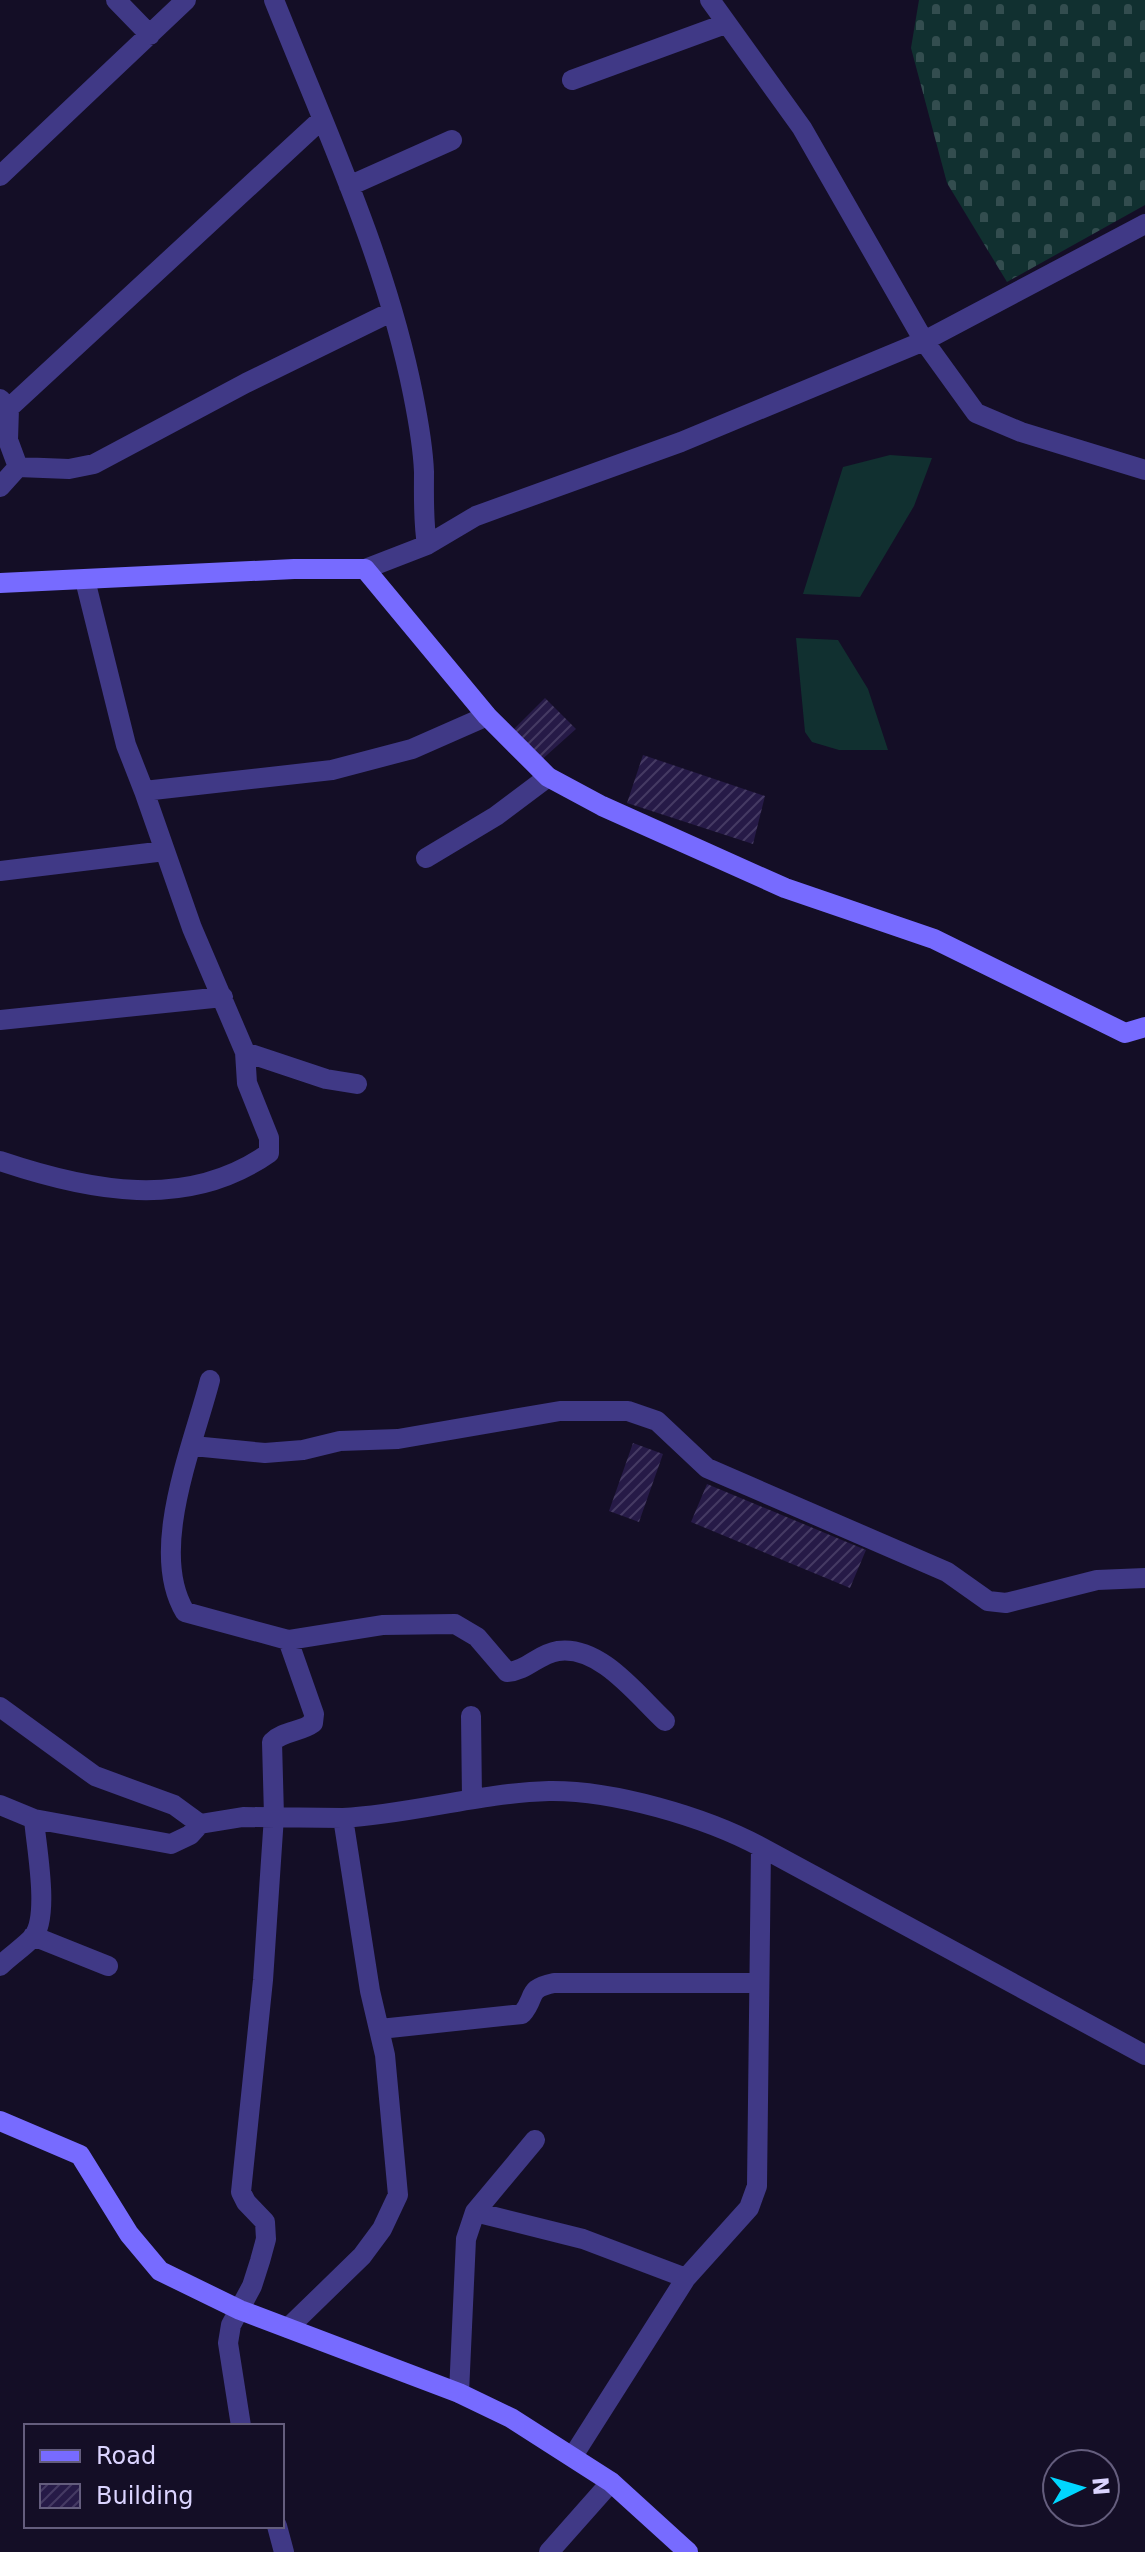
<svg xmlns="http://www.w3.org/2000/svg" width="1145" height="2552" font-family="'DejaVu Sans',sans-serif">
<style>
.grass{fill:#113030}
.cemetery{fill:url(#cemetery-stones)}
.building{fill:url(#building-hatch)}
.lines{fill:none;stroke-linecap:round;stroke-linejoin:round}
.street{stroke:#403986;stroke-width:20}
.secondary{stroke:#776bff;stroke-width:20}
</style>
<defs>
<pattern id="cemetery-stones" width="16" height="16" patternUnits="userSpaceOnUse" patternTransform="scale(2)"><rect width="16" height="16" fill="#113030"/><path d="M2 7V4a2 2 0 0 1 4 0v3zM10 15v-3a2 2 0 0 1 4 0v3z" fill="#334d4f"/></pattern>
<pattern id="building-hatch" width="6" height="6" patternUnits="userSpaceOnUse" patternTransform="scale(2)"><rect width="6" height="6" fill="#261a47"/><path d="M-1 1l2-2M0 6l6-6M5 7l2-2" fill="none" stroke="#453a63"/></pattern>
</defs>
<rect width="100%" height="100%" fill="#140e26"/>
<path class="grass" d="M890,455L932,458L914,506L860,597L803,594L843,467Z
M796,638L838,640L868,689L888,750H839L812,742L805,732Z"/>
<path class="cemetery" d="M919,0H1145V205L1007,282L947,183L911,48Z"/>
<path class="building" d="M545,698L576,729L538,763L514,729Z
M643,755L765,796L753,844L627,803Z
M633,1443L663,1454L639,1522L609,1511Z
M707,1484L866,1550L850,1588L691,1522Z"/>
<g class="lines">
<path class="street" d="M116,0L150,35
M274,0C325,128 386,258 413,394C418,419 423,447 424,472C424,497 423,520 427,545
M710,0L802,128L924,341L976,413L1021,432L1145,470
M572,80L725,24
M0,176L186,0
M349,186L452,140
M0,399L9,408L322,119
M18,467L69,469L94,464L246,383L391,312
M0,487L18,467L8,440L9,408
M365,569L427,545L476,516L681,442L924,341L1145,224
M85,580L126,745L144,791L332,770L412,749L487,716
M426,858L496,816L548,777
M0,871L165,851
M0,1020L223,997
M245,1052L326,1079L357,1084
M0,1161C89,1191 187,1211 269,1153V1138L247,1083L245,1052L192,928L144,791
M210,1380C193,1446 148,1551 185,1612L288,1640L382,1625L455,1624L477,1637L507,1672C527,1671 538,1654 558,1651C600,1645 637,1695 665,1721
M193,1446L265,1453L303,1450L340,1441L398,1439L560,1411H628L657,1421L707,1468L947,1572L988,1601L1006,1603L1097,1580L1145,1578
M0,1707L95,1776L174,1805L200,1824L243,1817L343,1818
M471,1716L472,1799
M0,1805L34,1819C36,1846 50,1916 33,1937C24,1947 10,1956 0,1966
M34,1819L171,1844L190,1835L200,1824
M761,1847L1145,2055
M33,1936L108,1966
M380,2029L522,2014C537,1997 525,1989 554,1983H758
M475,2212L583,2239L686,2278
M288,2328L362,2256L382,2229L398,2195L385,2055L370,1991L343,1818C412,1814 480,1793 549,1791C613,1790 705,1817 761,1847L757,2186L749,2208L686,2278L573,2456
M459,2393L466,2239L475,2212L535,2140
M241,2426L228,2343L231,2325L252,2286L260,2261L266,2239L265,2222L246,2202L241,2192L263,1980L274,1816L272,1742C283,1731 301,1732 313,1723L314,1714L288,1640
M277,2526L284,2552
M549,2552L611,2482"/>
<path class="secondary" d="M0,583L294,569H365L487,716L548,777L602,806L785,888L934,939L1125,1033L1145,1027
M0,2121L80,2155L129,2234L160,2271L240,2310L459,2393L511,2418L611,2482L688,2552"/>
</g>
<rect x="24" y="2424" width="260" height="104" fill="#140e26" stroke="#645d7d" stroke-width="2"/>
<rect x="40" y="2450" width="40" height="12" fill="#776bff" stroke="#645d7d" stroke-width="2"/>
<text x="96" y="2464" font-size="24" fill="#dbd4ff">Road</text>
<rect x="40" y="2484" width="40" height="24" fill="url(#building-hatch)" stroke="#645d7d" stroke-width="2"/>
<text x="96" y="2504" font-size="24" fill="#dbd4ff">Building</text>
<g transform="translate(1081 2488) rotate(85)"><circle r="38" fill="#140e26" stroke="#645d7d" stroke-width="2"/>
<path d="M0-6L14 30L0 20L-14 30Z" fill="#00d6ff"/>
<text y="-12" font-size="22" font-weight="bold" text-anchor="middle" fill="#dbd4ff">N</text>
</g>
</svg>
